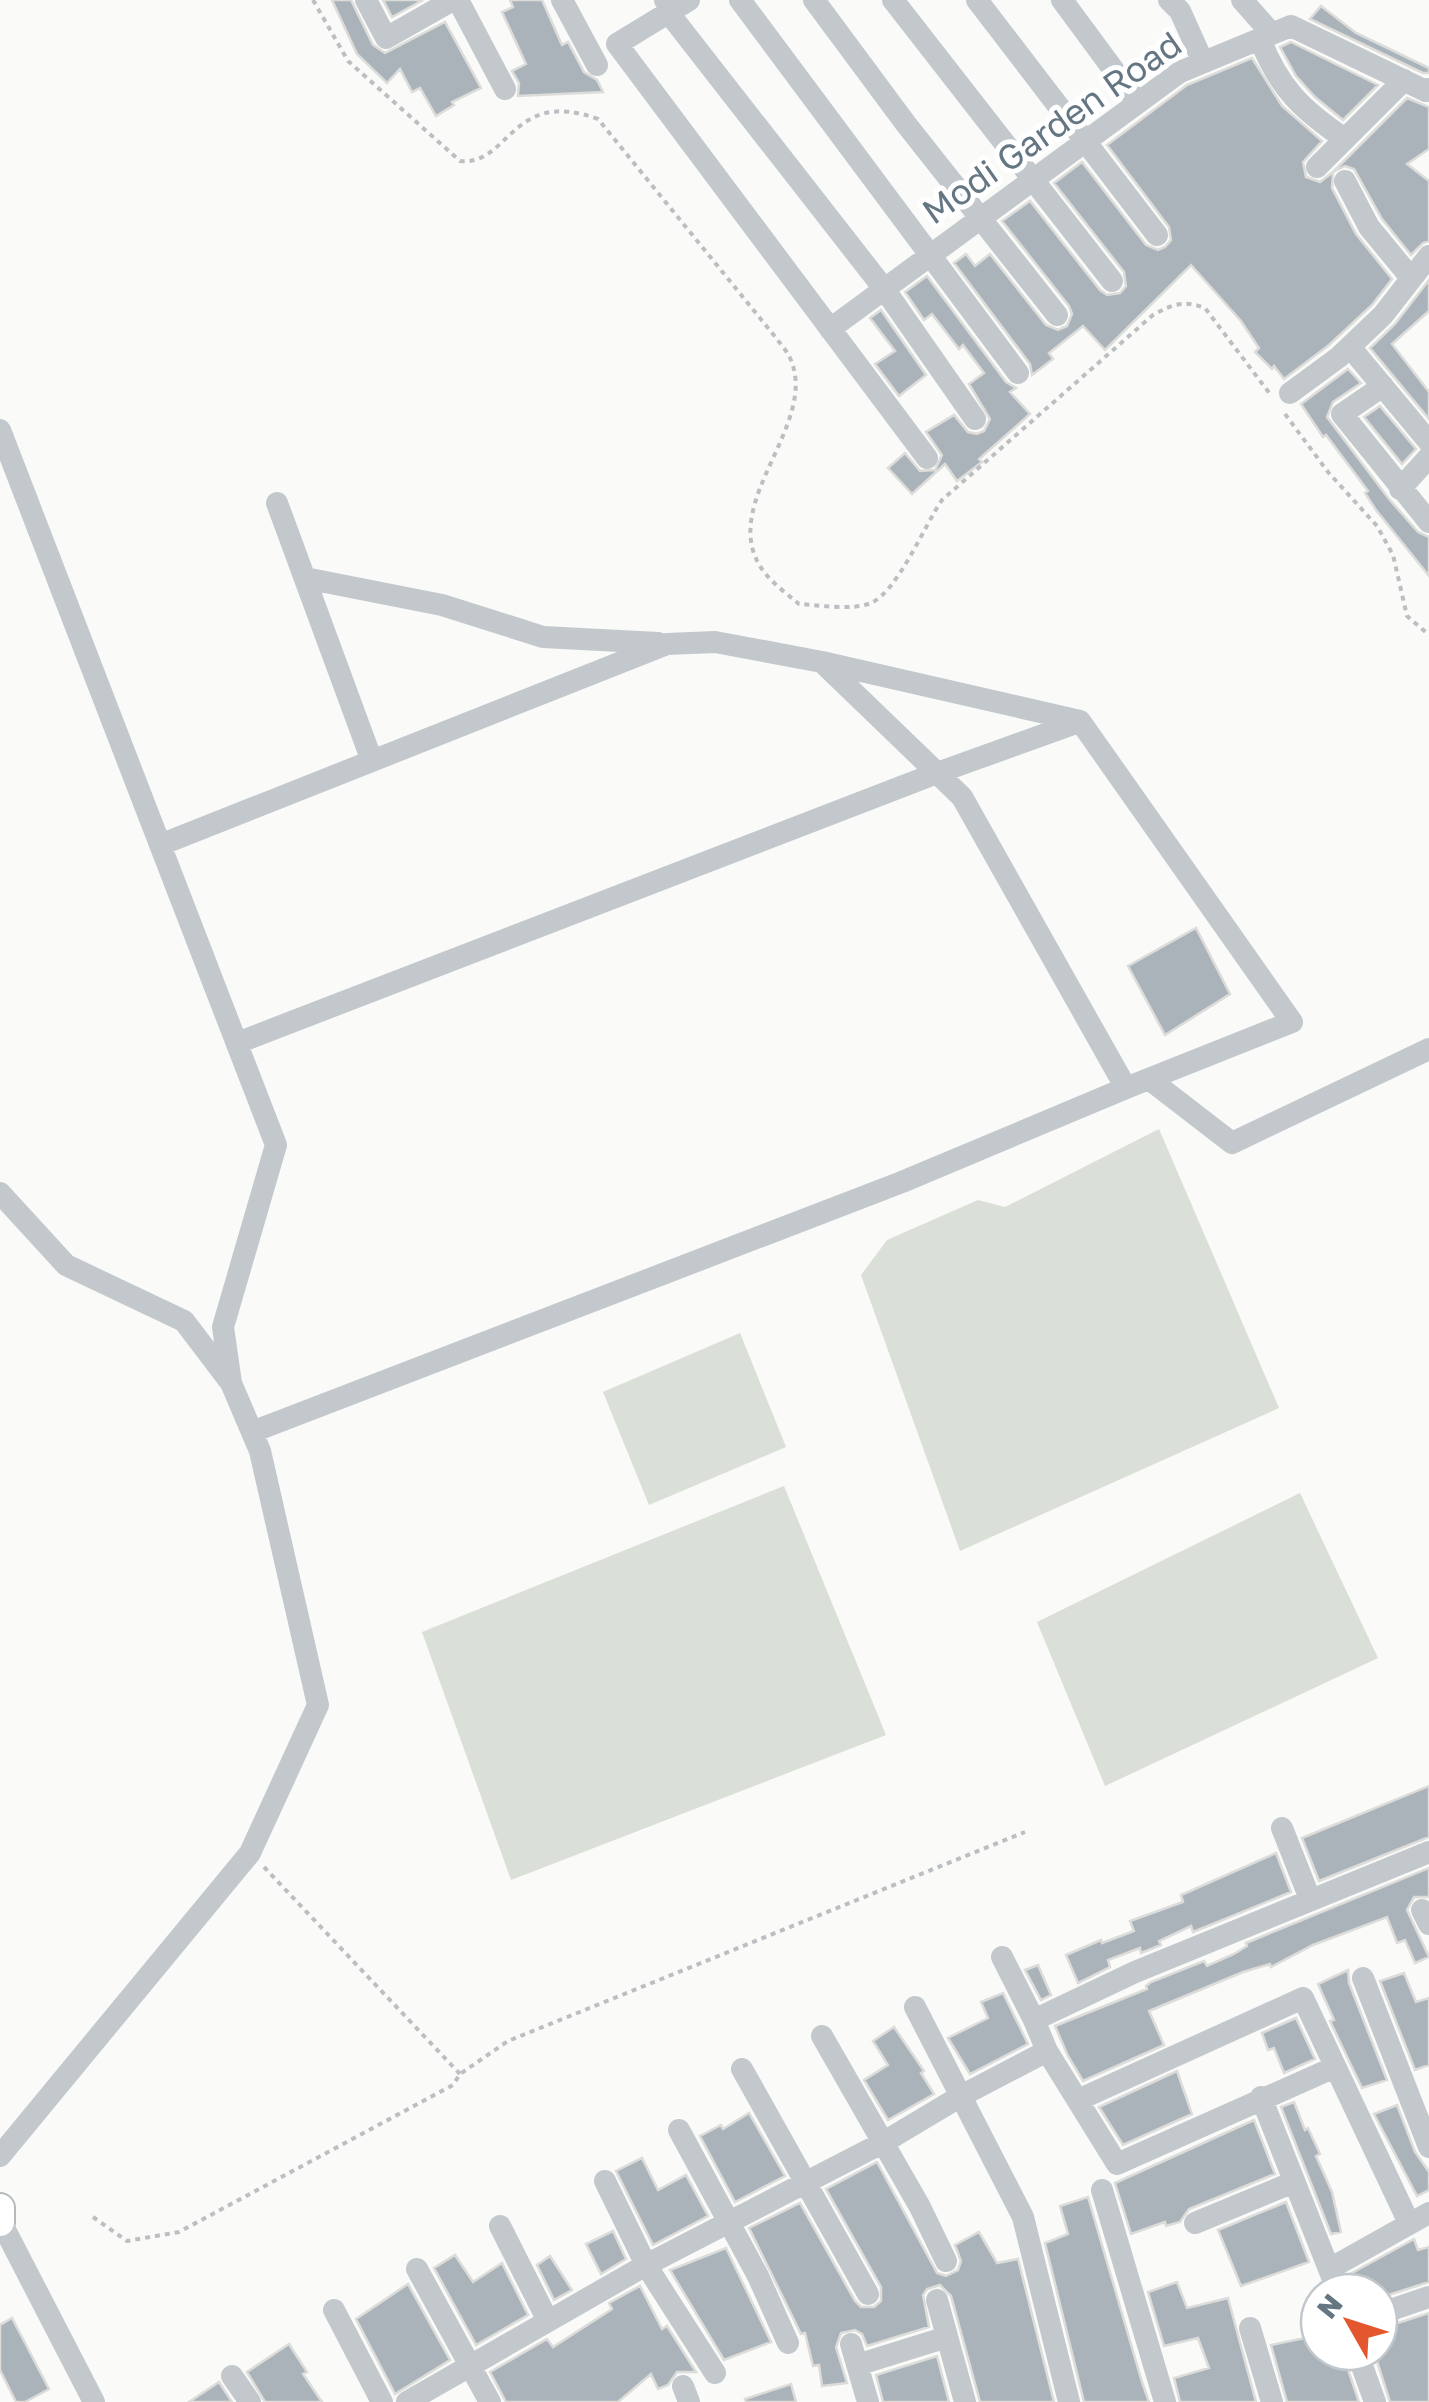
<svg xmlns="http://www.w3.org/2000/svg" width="1429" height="2402" font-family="'Golos Text',sans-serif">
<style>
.green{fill:#dadfd7}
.building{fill:#aab3b9;stroke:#dcdcda;stroke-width:2.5}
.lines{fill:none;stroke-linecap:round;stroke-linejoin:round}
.major-casing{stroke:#b5babe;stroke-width:32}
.path{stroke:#bbbfc2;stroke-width:4;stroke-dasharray:5 5;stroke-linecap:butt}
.minor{stroke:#c3c8cc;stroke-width:22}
.major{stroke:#fff;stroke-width:28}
.labels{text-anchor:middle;stroke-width:10;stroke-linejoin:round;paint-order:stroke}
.street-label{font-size:35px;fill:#657683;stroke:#fff}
</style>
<rect width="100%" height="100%" fill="#fafaf8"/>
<path class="green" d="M1159,1129L1279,1408L960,1551L861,1275L887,1240L978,1200L1005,1207Z
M740,1333L786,1447L649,1505L603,1392Z
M784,1486L886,1735L511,1880L422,1632Z
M1300,1493L1378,1658L1105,1786L1037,1622Z"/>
<path class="building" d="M332,0H351L373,45L385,53L445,22L481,88L452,102L454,105L436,116L420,88L412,92L400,69L387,83L357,54Z
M383,0H423L392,17Z
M510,0H542L562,45L568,42L584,72L597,80L603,92L518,96L519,83L512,71L526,64L502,12L513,7Z
M1321,6L1356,33L1429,68V73H1423L1310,19Z
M1291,42L1378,85L1343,120L1315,97L1296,76L1280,47Z
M1252,58L1282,106L1322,141L1303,162L1306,177L1320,182L1333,172L1332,188L1356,234L1392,279L1372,305L1329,345L1284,379L1274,366L1272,369L1255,352L1259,348L1241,321L1191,265L1105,350L1083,326L1049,353L1053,359L1032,375L1030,364L954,263L966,254L975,266L990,254L1046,325L1058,330L1067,326L1072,314L1069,306L1002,221L1030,201L1100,290L1107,295L1120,293L1126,286L1124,272L1054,183L1082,162L1146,245L1158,250L1165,247L1171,240L1169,227L1107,145L1187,85Z
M1407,98L1429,107V149L1407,164L1429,181V241L1423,243L1411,255L1382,219L1354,169L1345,166L1333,172Z
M927,276L1006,382L1016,388L1010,392L1030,414L979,459L982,462L957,481L945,464L912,494L888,468L905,453L920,471L935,470L942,455L926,432L954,415L968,432L977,434L984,431L990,419L969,384L984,373L963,345L959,349L932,314L924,320L905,292Z
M1429,280V311L1392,344L1429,392V419L1370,348L1395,324Z
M881,310L926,375L899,396L875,364L895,351L870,318Z
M1348,369L1361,383L1333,402L1327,417L1389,499L1418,532L1429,537V576L1376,510L1365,493L1368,491L1326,435L1323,437L1301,404Z
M1380,406L1416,449L1402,464L1364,417Z
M1196,928L1230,994L1165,1035L1128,966Z
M1429,1786V1837L1319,1881L1302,1838Z
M1276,1853L1291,1892L1193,1932L1191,1926L1159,1941L1161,1945L1141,1953L1140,1948L1108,1960L1110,1967L1078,1983L1066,1955L1101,1940L1102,1943L1134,1931L1130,1921L1183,1902L1181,1895Z
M1429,1868V1897H1414L1407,1910L1429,1957L1415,1963L1405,1940L1397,1943L1387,1917L1313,1945L1271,1967L1270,1964L1243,1972L1149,2011L1164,2045L1083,2081L1068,2056L1055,2026L1147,1989L1146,1986L1151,1982L1204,1961L1207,1966L1234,1954L1247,1946L1246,1943Z
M1038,1965L1051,1995L1041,2000L1025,1970Z
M1348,1970L1349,1983L1387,2080L1362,2088L1330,2021L1334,2020L1318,1984Z
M1404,1973L1416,2002L1429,1998V2065L1415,2070L1380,1981Z
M1003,1993L1028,2044L970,2074L948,2038L988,2018L981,2002Z
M1296,2018L1315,2059L1284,2073L1274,2048L1268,2050L1262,2033Z
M894,2027L924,2071L921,2073L934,2094L888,2120L864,2080L888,2065L873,2041Z
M1177,2071L1192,2114L1123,2145L1099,2107Z
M1294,2102L1305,2130L1308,2128L1320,2154L1316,2156L1332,2192L1341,2232L1331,2234L1281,2107Z
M1397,2105L1415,2152L1429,2172V2190L1417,2196L1374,2114Z
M749,2113L785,2176L735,2202L700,2136L721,2125L723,2129Z
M1254,2120L1275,2174L1189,2209L1180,2222L1166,2226L1165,2222L1131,2234L1115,2183Z
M642,2158L658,2190L686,2175L708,2216L653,2245L616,2171Z
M877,2162L937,2273L946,2276L958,2270L961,2261L955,2245L979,2232L997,2263L1018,2259L1054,2402H980L951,2296L940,2285L927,2289L923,2295L929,2327L867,2346L862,2334L855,2330L841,2333L836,2347L847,2383L822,2386L819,2365L813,2366L805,2333L801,2334L749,2228L800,2203L855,2301L861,2307H874L881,2301V2287L826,2189Z
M1088,2197L1142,2382L1149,2402H1084L1045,2243L1068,2234L1060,2206Z
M1286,2202L1309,2262L1241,2286L1218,2230Z
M613,2231L626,2259L601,2274L586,2244Z
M1414,2239L1418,2250L1429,2247V2282L1379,2298V2292H1356L1350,2274Z
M726,2248L771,2342L724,2360L670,2270Z
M455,2255L473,2282L502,2263L528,2315L476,2345L434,2268Z
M550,2256L572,2290L554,2300L537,2265Z
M1177,2282L1187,2308L1228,2298L1256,2402H1180L1174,2378L1209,2368L1198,2338L1164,2346L1148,2292Z
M408,2284L450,2360L395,2394L356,2319Z
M640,2286L662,2329L667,2326L696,2372H677L668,2385L658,2389L651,2374L618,2402H506L490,2372L547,2339L553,2347L612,2309L609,2303Z
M1429,2313V2402H1390L1374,2352H1379V2329Z
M12,2318L49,2389L25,2402H16L0,2370V2325Z
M1319,2335V2352H1342L1359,2402H1287L1271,2345Z
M289,2344L307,2372L303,2374L322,2402H265L247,2372Z
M937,2356L949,2402H883L876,2375Z
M219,2382L232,2402H189Z
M791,2384L796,2402H746L745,2399Z"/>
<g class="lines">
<defs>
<path id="major" d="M0,2208V2222"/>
</defs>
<use href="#major" class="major-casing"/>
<path class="path" d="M313,0L348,61L460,161C510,166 511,87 598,119L777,339C781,345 787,351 790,358C820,423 720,501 760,566C769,581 786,593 799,604C819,605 852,611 871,603C898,591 924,526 942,500L1153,315C1173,304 1183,300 1205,308L1270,394
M1285,414L1328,472L1377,526L1393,555L1407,616L1429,635
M264,1867L460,2074
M93,2217L127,2241L179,2232L453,2085L460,2074L508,2041L1025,1832"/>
<path class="minor" d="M366,0L386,38L453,0
M458,0L505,89
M562,0L597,65
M665,0L675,21L885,290L975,419
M689,0L617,44L927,458
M740,0L1018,373
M814,0L906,124L1057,315
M893,0L1112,281
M977,0L1157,235
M1062,0L1138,103
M1169,0L1180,11L1203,62
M1242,0L1272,34
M1260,39C1279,88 1302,110 1345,139
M1317,167L1404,80
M1345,181L1369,227L1411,278
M830,329L1180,72L1291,26L1426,91L1429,89
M1350,347L1429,442
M1383,386L1342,414L1429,522
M1290,393L1339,357L1383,315L1429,256
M0,430L276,1145L223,1327L231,1383L260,1451L318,1705L250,1853L0,2156
M1400,489L1429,457
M277,503L372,761
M305,578L442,605L543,637L658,643
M160,845L667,644L715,642L822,662L1080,721L1292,1022L1126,1088
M237,1043L937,773L1079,722
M1149,1079L1232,1143L1429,1049
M0,1193L66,1265L184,1321L228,1379
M252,1432L902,1182L1126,1088L962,797L823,663
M1282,1828L1310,1899
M1422,1910L1429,1924
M1002,1957L1034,2020
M1363,1978L1429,2147
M915,2007L1023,2217L1069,2402
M822,2036L920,2207L946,2261
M1047,2051L1117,2164L1335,2067
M742,2069L868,2294
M1261,2097L1338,2292
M1078,2100L1303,1998L1409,2223
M679,2130L758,2276L788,2343
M605,2181L646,2265L715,2373
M1102,2190L1165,2402
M1,2222L94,2402
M1195,2223L1294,2182
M500,2226L548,2321
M1331,2268L1429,2213
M417,2269L490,2402
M937,2300L965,2402
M334,2310L382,2402
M1379,2314L1429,2297
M1250,2328L1272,2402
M851,2344L868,2402
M1357,2352L1375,2402
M857,2365L947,2337
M232,2376L250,2402
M683,2386L689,2402
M407,2402L646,2265L884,2142L961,2096L1047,2051L1034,2020L1135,1972L1429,1852"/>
<use href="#major" class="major"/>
</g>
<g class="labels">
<g class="street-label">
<text transform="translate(1052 128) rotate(-35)" y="12">Modi Garden Road</text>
</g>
</g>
<g transform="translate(1349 2322) rotate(309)"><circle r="48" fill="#ffffff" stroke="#c1c8cd" stroke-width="2.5"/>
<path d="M0-8L18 38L0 25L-18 38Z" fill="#e4572e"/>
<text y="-15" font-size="28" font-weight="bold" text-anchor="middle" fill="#657683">N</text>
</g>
</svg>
